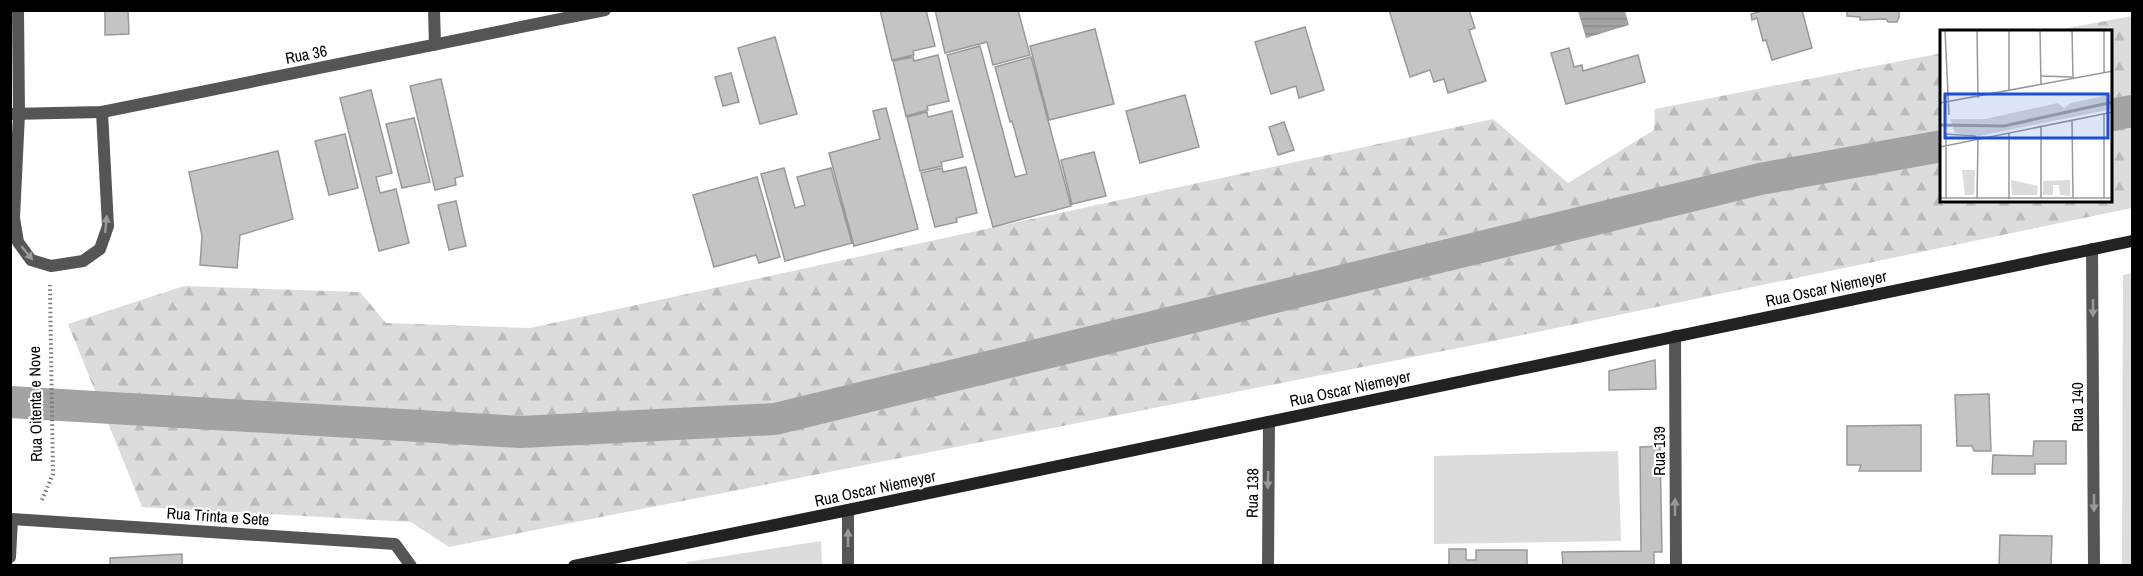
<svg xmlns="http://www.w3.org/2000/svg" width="2143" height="576" font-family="'Archivo Narrow',sans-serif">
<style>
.green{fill:#dcdcdc}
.forest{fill:url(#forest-firs)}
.water{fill:url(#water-rules)}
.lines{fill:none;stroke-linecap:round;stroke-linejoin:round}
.canal{stroke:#a3a3a3;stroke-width:32}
.building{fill:#c4c4c4;stroke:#999;stroke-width:1.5}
.path{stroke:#777;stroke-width:4;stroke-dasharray:1.5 3;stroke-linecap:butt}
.lane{stroke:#555;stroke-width:12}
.street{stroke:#555;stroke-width:12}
.secondary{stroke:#222;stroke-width:12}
.oneway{fill:#999}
.labels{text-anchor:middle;stroke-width:4.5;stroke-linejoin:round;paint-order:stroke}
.street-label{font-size:16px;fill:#000;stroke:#fff}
.inset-river{fill:none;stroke:#a3a3a3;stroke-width:3}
.inset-road{fill:none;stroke:#999;stroke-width:1.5}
.view{fill:#1d4ed8;fill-opacity:0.15;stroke:#1d4ed8;stroke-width:3}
.inset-edge{fill:none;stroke:#000;stroke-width:3}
</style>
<defs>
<pattern id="forest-firs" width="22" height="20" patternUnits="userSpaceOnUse" patternTransform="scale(1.5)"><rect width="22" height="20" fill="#dcdcdc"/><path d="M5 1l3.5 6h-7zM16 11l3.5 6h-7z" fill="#bbb"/></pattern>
<pattern id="water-rules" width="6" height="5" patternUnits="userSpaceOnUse" patternTransform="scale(1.5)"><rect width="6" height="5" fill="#a3a3a3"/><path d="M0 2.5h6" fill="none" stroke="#8b8b8b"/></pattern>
</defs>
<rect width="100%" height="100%" fill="#fff"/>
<path class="green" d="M2132,273V565L2122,566L2123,275Z
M1618,451L1621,541L1434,544V456Z
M821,541L822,565H687V562Z"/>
<path class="forest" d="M2132,16V208L1489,342L449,547L411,522L142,507L68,324L184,286L360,292L386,323L530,328L1493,119L1568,183L1654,130L1655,109L1942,53V201H2112V32L2052,31Z"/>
<path class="water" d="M1578,11H1625L1629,25L1586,38Z"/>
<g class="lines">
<path class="canal" d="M2112,115L2132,111
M10,402L521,432L775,419L1760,179L1942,146"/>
</g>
<path class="building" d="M105,10H128L129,34L105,35Z
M880,10H926L935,46L913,51L914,55L892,60Z
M935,10H1018L1030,55L993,65L987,42L945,53Z
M1389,10H1469L1475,28L1469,30L1486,81L1448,93L1444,79L1434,82L1430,70L1410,77Z
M1759,10H1802L1812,48L1772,60L1766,40L1763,41L1757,18L1752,20L1751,14L1759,12Z
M1847,10H1899V17L1897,22H1888L1886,19L1860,20V17L1847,16Z
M1305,27L1324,90L1299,98L1296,86L1271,94L1255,42Z
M1095,29L1114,104L1049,120L1030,46Z
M775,37L797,114L760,124L738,48Z
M980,46L1015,177L1027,174L1012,121L1010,122L995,67L1031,57L1071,206L993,227L947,55Z
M1569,48L1574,67L1582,65L1583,71L1638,55L1645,82L1566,104L1551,53Z
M938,55L949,101L927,106L928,110L906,116L893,61L913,57L914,61Z
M731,73L739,102L723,106L715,77Z
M441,79L463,176L455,178L456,185L435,190L410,86Z
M371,90L392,173L376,177L380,193L396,189L409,243L379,251L340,98Z
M1185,95L1199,147L1140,163L1126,111Z
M886,108L918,229L854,246L829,153L880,139L873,111Z
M952,111L963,157L941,162L942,166L920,171L907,117L927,112L928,117Z
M414,118L430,182L402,188L386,124Z
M1284,122L1294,150L1278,155L1269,127Z
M345,134L358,188L329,195L315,141Z
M278,151L293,219L240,235L237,268L200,265L202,236L189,172Z
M1094,152L1106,196L1072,204L1061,160Z
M966,167L977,213L956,218L957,222L935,227L921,173L942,168L943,172Z
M784,168L795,208L805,205L797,177L831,168L852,243L785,261L761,174Z
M757,177L780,257L759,263L756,255L714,267L693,195Z
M456,201L466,246L449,250L438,205Z
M1655,360L1656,389L1609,390V371Z
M1989,394L1991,451H1974L1972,446H1957L1955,395Z
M1921,425V471H1859L1861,465H1847V426Z
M2034,441H2066V464H2035V474H1992L1993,455L2033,456Z
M1660,446L1662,552H1654V566H1563L1562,552L1641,551L1640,447Z
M2000,535L2052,536L2051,566H1999Z
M1449,549H1466V560H1476V550H1527V566H1449Z
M182,554V566H110V558Z"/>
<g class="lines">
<path class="path" d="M42,500L53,474L50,285"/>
<path class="lane" d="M19,114L14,218L18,242L31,260L51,266L83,261L100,249L108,226L102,112"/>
<path class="street" d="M18,10L19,114
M434,10L435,45
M10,114L102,112L605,10
M2092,249L2094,566
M1675,336L1676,566
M10,557L12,519L395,544L411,566
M848,566V510
M1268,566L1269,422"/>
<path class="secondary" d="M574,566L848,510L2132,241"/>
</g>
<defs><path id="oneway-solid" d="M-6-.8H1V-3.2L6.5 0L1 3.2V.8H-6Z" transform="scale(1.5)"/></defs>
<g class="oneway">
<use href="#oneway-solid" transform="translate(106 224) rotate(-85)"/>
<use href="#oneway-solid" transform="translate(27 253) rotate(50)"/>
<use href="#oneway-solid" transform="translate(2093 308) rotate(90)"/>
<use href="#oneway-solid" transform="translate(1268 480) rotate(91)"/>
<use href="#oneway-solid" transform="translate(2094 503) rotate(90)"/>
<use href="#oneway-solid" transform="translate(1675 507) rotate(-90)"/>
<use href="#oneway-solid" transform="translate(848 538) rotate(-90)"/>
</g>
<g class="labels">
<g class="street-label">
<text transform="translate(306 54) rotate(-11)" y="6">Rua 36</text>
<text transform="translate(1826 288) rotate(-12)" y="6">Rua Oscar Niemeyer</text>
<text transform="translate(1350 388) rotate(-12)" y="6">Rua Oscar Niemeyer</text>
<text transform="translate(35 404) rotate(-91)" y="6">Rua Oitenta e Nove</text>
<text transform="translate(2077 407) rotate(-90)" y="6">Rua 140</text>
<text transform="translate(1659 451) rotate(-90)" y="6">Rua 139</text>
<text transform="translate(875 488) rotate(-12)" y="6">Rua Oscar Niemeyer</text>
<text transform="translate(1252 493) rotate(-89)" y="6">Rua 138</text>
<text transform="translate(218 516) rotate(4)" y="6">Rua Trinta e Sete</text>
</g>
</g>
<g transform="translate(1940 30)">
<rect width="172" height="172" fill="#fff"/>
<path d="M22,140H35L34,165H25ZM71,150L98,156L97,165H72ZM130,150V166L120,165L119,155H113V165H103V151Z" fill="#dcdcdc"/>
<path d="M172,64V79L39,106L15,103L10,89H45L118,73L124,78L131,73Z" fill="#dcdcdc"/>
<path class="inset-river" d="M0,95L64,96L173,72"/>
<path class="inset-road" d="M5,0L9,85M37,0L38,68M69,0V61M100,0L101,55M132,0L133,49M164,0V42M100,46L132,47M0,73L173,41M164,83V168M132,90L133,168M0,117L173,82M0,168H173M101,168V96M6,169V104L35,106L38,110L37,169M69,169V103"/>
<path class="view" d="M5,64H168V108H5Z"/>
<rect width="172" height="172" class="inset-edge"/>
</g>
<rect width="2143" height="576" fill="none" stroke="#000000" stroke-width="24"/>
</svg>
